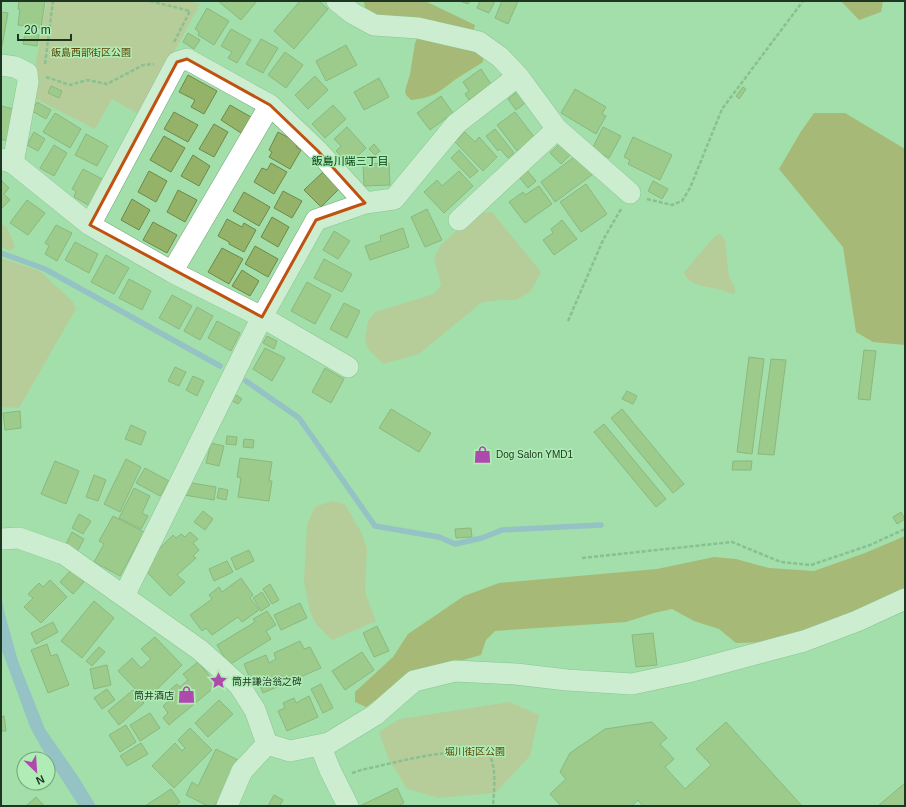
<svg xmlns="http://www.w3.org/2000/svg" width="906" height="807" font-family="Arial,'Noto Sans JP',sans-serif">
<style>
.green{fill:#ceb988}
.forest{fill:#ac8c39}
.water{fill:#84a0e6}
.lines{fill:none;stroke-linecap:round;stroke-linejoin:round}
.stream{stroke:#84a0e6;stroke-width:5.5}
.building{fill:#94b368;stroke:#6e8949}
.minor-casing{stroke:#6da674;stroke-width:22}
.path{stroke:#6e9b73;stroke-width:2.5;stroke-dasharray:4 2;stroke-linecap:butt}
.minor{stroke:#fff;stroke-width:21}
.marked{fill:none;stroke:#c05210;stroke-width:3;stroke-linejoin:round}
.labels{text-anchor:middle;stroke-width:3;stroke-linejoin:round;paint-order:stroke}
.park-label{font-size:10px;fill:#5e4704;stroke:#b0ecb6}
.poi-label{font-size:10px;fill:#1e3621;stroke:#b0ecb6;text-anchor:start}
.neighbourhood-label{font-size:11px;fill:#024114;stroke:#b0ecb6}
</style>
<rect width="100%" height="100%" fill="#a3dfaa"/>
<path class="green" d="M47,1H186L200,4L140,115L112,99L95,129L30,96Z
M492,212L541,272L531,291L516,300H503L482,302L419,354L383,364L369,350L365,340L368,321L375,312L434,294L441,285L434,258L441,245L468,221L478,213Z
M1,223L7,228L15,246L10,251L1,247Z
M720,234L725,240L729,276L736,291L733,294C728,293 723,290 717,289C706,286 687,286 684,272L715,236Z
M1,258L40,271L72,301L76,309L19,408L1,407Z
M332,501L345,504L362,534L367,548L365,592L376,621L332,640L317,625L310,612L304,581L307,525L315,507Z
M509,702L539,715L530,756L495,793L439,798L407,789L388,758L379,732L400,719Z"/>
<path class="forest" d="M364,1H425L475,25L473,32L373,20L365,9Z
M841,1H883L881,12L859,20Z
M418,36L483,54V62C474,68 465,73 456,79C439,92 433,98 411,100L406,95L405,91L410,74L415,43Z
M814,113H845L905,149V345L873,342L856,332L843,247L779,169L800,133Z
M905,536V588L856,612L769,642L736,643L719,629L694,621L672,609L654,613L626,622L495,631L486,640L481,655L412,674L366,707L355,702V692L393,657L408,634L464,596L499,583L657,569L714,557L736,559L769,568L814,571L865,553Z"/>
<path class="water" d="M1,595L4,611L18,661L45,729L79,778L96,806H79L41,747L30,727L18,694L1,648Z"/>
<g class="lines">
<path class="stream" d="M1,253L45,269L220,366
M246,381L299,418L375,526L439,537L455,544L482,538L502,530L601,525"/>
</g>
<path class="building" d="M19,1H45L41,28L18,25L20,9H18Z
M218,1H257L241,20Z
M300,1H319L328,9L294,49L274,31Z
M460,1H470L468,4Z
M480,1H495L489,13L477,8Z
M502,1H518L508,24L495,18Z
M207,8L229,21L214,45L198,35L199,32L195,29Z
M1,12L8,13L1,51Z
M231,29L251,40L237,63L228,58L232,52L221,46Z
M25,33L39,35L37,46L23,44Z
M188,33L200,40L194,49L183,42Z
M261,39L278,48L263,73L246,64Z
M346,45L357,65L326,81L316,61Z
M285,52L303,65L286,88L268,75Z
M481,69L491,84L469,100L465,94L469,91L463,82Z
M188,75L217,91L204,114L191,107L195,100L179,92Z
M315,76L328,90L308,109L295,95Z
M379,78L389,97L364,110L354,92Z
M51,86L62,91L59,98L48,93Z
M743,87L746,89L739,99L736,96Z
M521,89L529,100L516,110L508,99Z
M575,89L606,107L602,114L606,116L596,134L561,113Z
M441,96L453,113L430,130L417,113Z
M37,102L51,110L46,119L32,111Z
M230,105L251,117L241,133L221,120Z
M333,105L346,119L325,138L312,124Z
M1,106L14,109L7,141L1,139Z
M174,112L198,125L188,142L164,129Z
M515,112L535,138L517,151L497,125Z
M55,113L81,129L70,148L43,132Z
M214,124L228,132L214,157L199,149Z
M347,127L366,148L349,164L336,151L341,146L334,139Z
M603,127L621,136L609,158L592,149Z
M495,129L514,153L508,158L500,149L498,151L486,136Z
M34,132L45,139L38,151L27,145Z
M278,132L298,143L296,147L301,150L290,169L269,157L272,152L269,150Z
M465,132L475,142L479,137L497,157L483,171L455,142Z
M86,134L108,146L97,166L75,155Z
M164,136L185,148L171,172L150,160Z
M633,137L672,155L660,180L628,164L630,160L624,157Z
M560,143L571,154L561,164L550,153Z
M374,144L380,151L375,155L369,149Z
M54,145L67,153L54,176L40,168Z
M459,150L478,171L470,178L451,158Z
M578,154L593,174L555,202L541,182Z
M193,155L210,166L199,186L181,176Z
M271,163L287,172L274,194L254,182L262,168L267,170Z
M389,163L390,185L364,186L363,164Z
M524,167L536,181L528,188L516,173Z
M83,169L104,180L90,206L74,197L76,191L72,189Z
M149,171L167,181L156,202L138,192Z
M459,171L473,186L444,213L424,192L437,180L442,186Z
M323,172L339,189L321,207L304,190Z
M1,180L9,188L4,194L10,200L1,209Z
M653,181L668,189L662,199L648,191Z
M586,184L607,214L581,232L560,202Z
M539,186L552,204L525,223L509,202L523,192L525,195Z
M178,190L197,200L185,222L167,212Z
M283,191L302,201L292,218L274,208Z
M244,192L270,207L259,226L233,211Z
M132,199L150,210L139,230L121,220Z
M27,200L45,213L28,235L10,223Z
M427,209L442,240L425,247L411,217Z
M272,217L289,227L278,247L261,237Z
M227,219L242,227L244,223L256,230L244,252L229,244V242L218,236Z
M562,220L577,239L554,255L543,240L553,233L551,229Z
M153,222L177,235L167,253L143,240Z
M56,225L72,233L57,261L45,254L49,246L45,243Z
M403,228L409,247L370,260L365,246L381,241L380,236Z
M334,231L350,241L338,259L323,250Z
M75,242L98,254L89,273L65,260Z
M255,246L278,259L268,277L245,264Z
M222,248L243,259L229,284L208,272Z
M106,255L129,268L114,294L91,282Z
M324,259L352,274L342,292L314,278Z
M242,270L259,281L250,296L232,286Z
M129,279L151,291L142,310L119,298Z
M307,282L331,295L315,324L291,311Z
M172,295L192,306L179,329L159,318Z
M344,303L360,311L347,338L330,329Z
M197,307L213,316L200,340L184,331Z
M217,321L240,333L231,351L208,338Z
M267,336L277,341L274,349L263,343Z
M265,348L285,358L272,381L253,369Z
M864,350L876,351L870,400L858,399Z
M749,357L764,359L752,454L737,452Z
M771,359L786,360L774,455L758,454Z
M175,367L186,372L179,386L168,381Z
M325,368L344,379L331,403L312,392Z
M193,376L204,381L197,396L186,390Z
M627,391L637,396L633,404L622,399Z
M233,393L242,399L238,404L229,399Z
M391,409L431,433L419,452L379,428Z
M622,409L684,484L673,493L611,418Z
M20,411L21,428L5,430L3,413Z
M604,424L666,499L656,507L594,432Z
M131,425L146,432L141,445L125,439Z
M227,436L237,437L236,445L226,444Z
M244,439L254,440L253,448L243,447Z
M211,443L224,446L219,466L206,463Z
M240,458L272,462L269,481H272L269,501L238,497L241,478L237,477Z
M126,459L141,467L120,512L104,504Z
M55,461L79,471L66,504L41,494Z
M733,461H752L751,470H732Z
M145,468L169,481L160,496L136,483Z
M94,475L106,480L98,501L86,497Z
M186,482L216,487L214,500L184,495Z
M134,488L150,496L142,513L148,516L141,529L119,518Z
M219,488L228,490L226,500L217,498Z
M203,511L213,519L205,530L194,522Z
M901,512L905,519L897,524L893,517Z
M79,514L91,521L83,534L72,528Z
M113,516L144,532L120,576L94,562L104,544L99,541Z
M471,528L472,537L456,538L455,529Z
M72,532L84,539L77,552L65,546Z
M190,532L198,539L193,543L199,550L193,556L196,558L177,575L185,582L170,596L144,569L155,559L152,556L173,535L176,538L181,534L185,537Z
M249,550L254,561L236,570L231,558Z
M227,561L233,572L214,581L209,569Z
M71,570L84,582L73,594L60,582Z
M241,578L253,595L250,598L259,610L242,622L238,617L212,635L206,628L202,631L190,615L212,599L209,595L219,587L222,592Z
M50,580L67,597L41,623L24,607L33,598L28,594L39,583L43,587Z
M270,584L279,600L272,604L263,589Z
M262,592L270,605L261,611L253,598Z
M94,601L114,618L82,658L61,641Z
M300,603L307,618L281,630L274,615Z
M267,611L276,625L266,631L271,639L229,665L217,645L255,622L253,619Z
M53,622L58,632L36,644L31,633Z
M377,626L389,651L374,657L363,633Z
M653,633L657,665L636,667L632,635Z
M155,637L182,665L146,700L118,671L132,658L141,668L151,659L141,649Z
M300,641L304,649L310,647L321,668L263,693L257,678L251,681L244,664L266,655L269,663L276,659L274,653Z
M47,644L51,656L57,654L69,685L48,693L31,650Z
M99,647L105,652L92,666L86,661Z
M362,652L374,670L345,690L332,671Z
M198,662L217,685L169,725L163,718L168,713L163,706L172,698L167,692L177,684L180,687L188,680L183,674Z
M107,665L111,685L94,689L90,669Z
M321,684L333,708L323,713L311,689Z
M107,689L115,700L102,709L94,698Z
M133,690L144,703L119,725L108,711Z
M309,696L318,717L287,731L278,711L285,708L283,703L294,698L296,703Z
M219,700L233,714L208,737L195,723Z
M150,713L160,728L140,741L130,725Z
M4,716L6,731H1V717Z
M652,722L667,738L660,744L674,759L665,767L685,789L711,765L696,749L726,722L802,806H643L638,800L632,806H561L550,794L566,779L560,772L570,753L605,729Z
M126,725L136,742L120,752L109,735Z
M190,728L212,750L174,788L152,766L175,743L182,751L185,748L178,740Z
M141,743L148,754L127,766L120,756Z
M216,749L238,760L215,806H208L186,795L192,782L198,786Z
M905,783V806H878Z
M397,788L404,803L398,806H360Z
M171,789L180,802L175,806H145Z
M274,795L283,800L280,805L281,806H268Z
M36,797L44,806H26Z"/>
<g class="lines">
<defs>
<path id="minor" d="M337,1L352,13L374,25L418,28L479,42L500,57L518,76L557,129L630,193
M1,65L15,67L27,73L28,82L13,163
M1,159L13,163L90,225L172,272L262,317L316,220L365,203L394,199L456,124L518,76
M459,220L557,129
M90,225L177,62L187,59L270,105L318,151L365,203
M172,272L270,105
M1,539L19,538L64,554L200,650L239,685L255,710L267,744
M124,596L262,317L348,367
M267,744L290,751L329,743L375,715L414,681L455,671L516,674L567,680L632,684L688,672L804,641L857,621L905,599
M320,745L330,770L348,806
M227,806L242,771L267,744"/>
</defs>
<use href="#minor" class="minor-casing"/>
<path class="path" d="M150,1L190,11L173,44
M45,64L53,1
M46,77L70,85L87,80L107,84L143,65L154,64
M647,199L672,205L682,201L690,188L722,109L803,1
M568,321L603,240L621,209
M582,558L732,542L781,562L811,565L870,545L905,529
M352,773L361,770C399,762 451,746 489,754C497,769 494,789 493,806"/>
<use href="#minor" class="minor"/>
</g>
<path d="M0 0H906V807H0ZM187,59L270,105L318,151L365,203L316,220L262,317L90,225L177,62Z" fill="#a3dfaa" fill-opacity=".55" fill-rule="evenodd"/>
<path class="marked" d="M187,59L270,105L318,151L365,203L316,220L262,317L90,225L177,62Z"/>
<defs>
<symbol id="shop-bare" viewBox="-9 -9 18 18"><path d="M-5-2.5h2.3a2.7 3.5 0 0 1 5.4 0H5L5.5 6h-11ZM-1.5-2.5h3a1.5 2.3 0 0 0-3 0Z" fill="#ae49ae" stroke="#b0ecb6" stroke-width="2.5" paint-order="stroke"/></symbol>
<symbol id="sight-bare" viewBox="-9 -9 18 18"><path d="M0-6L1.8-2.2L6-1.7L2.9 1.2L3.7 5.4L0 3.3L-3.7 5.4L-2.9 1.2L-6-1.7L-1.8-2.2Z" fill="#ae49ae" stroke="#b0ecb6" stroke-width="2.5" paint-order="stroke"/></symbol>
</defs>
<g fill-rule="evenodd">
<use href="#shop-bare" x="470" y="442" width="25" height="25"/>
<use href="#sight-bare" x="206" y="668" width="25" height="25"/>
<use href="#shop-bare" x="174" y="682" width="25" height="25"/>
</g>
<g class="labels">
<g class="park-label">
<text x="91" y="56">飯島西部街区公園</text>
<text x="475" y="755">堀川街区公園</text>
</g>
<g class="poi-label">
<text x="496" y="458">Dog Salon YMD1</text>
<text x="232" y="685">筒井謙治翁之碑</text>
<text x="174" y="699" text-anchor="end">筒井酒店</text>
</g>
<g class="neighbourhood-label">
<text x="350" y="165">飯島川端三丁目</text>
</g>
</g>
<rect width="906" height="807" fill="none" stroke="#1e3621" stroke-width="4"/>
<g transform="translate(36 771) rotate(155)"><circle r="19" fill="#b0ecb6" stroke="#76a37a"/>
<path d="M0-3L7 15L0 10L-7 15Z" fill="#ae49ae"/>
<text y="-6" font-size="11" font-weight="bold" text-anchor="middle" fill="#1e3621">N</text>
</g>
<path d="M18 34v6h53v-6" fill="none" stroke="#1e3621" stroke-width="2"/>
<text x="24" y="34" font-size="12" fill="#1e3621" stroke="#b0ecb6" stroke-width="3" paint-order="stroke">20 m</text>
</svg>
